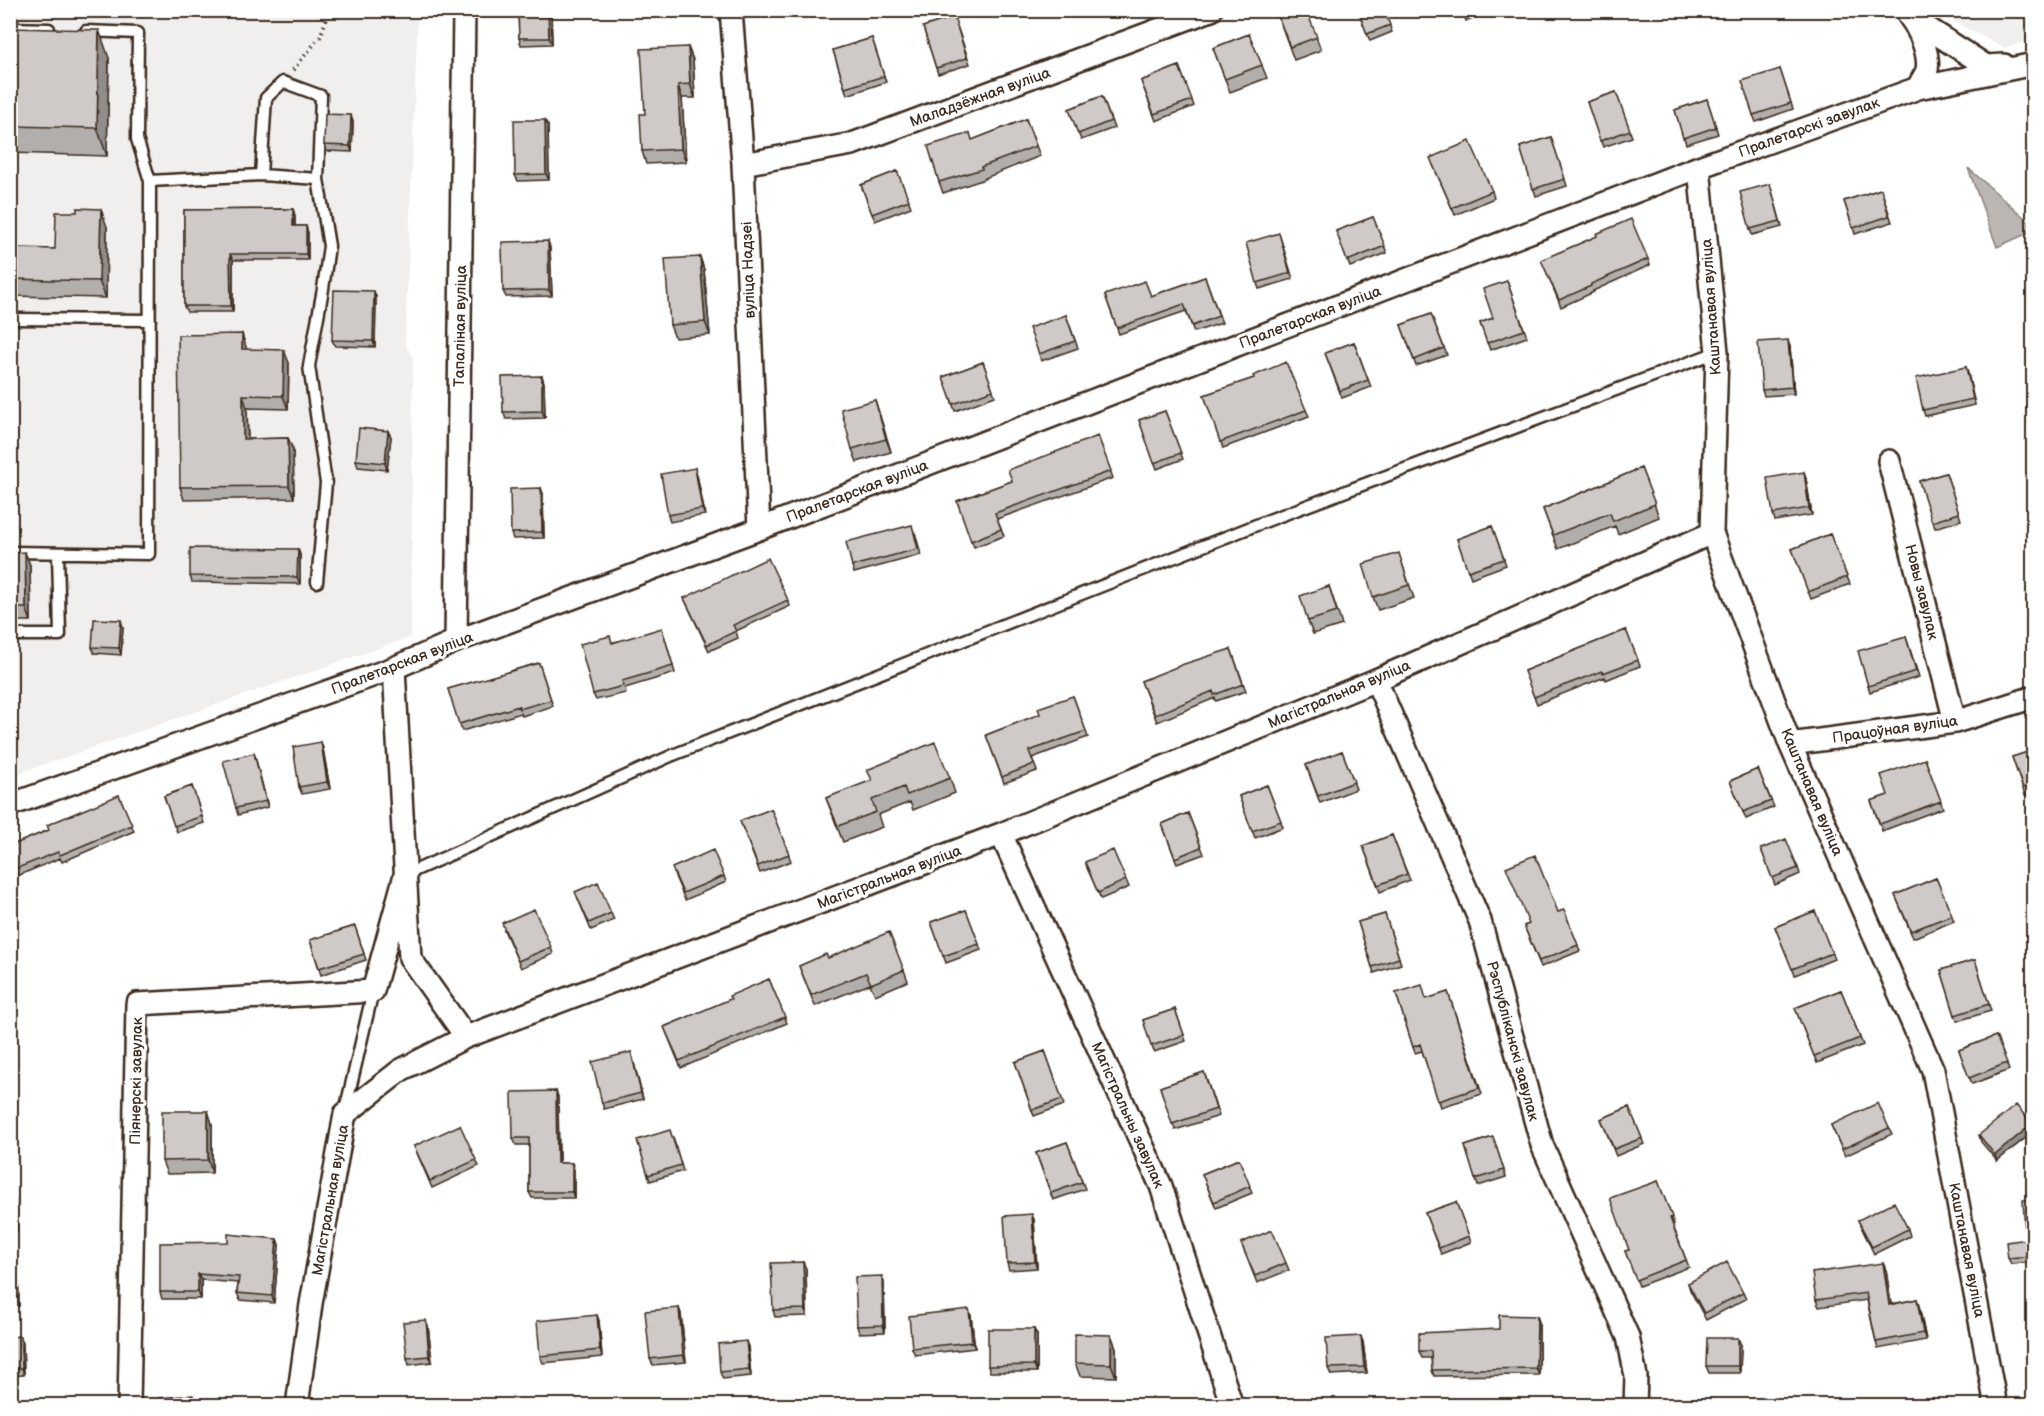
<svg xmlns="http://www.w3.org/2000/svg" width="2044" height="1416" font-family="'Balsamiq Sans',sans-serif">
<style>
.built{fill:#f1efee}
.water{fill:#bcb6b3;stroke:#887e77;stroke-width:1.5}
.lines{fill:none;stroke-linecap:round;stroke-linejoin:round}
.service-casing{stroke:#3b2a1e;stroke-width:15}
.minor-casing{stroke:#3b2a1e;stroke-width:26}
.path{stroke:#3b2a1e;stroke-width:4;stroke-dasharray:1.5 4.5;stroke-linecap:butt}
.service{stroke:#fff;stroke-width:10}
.minor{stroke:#fff;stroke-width:21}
.wall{fill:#b2aeab;stroke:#3b2a1e;stroke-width:1.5}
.shaded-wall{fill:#918d8b;stroke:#3b2a1e;stroke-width:1.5}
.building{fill:#cfcac7;stroke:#3b2a1e;stroke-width:1.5}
.labels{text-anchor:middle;stroke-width:6;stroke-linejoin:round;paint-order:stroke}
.street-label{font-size:15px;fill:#3b2a1e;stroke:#fff}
</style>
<rect width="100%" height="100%" fill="#fff"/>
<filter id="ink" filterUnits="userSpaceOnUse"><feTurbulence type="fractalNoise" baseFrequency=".0167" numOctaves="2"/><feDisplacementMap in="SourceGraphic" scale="12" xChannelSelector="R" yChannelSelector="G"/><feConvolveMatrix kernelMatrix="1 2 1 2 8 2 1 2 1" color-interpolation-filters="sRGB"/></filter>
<g filter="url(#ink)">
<path class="built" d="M10,11H418L405,343L413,358L411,637L11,776Z
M1944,11H2033V40L2004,48L1951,20Z"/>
<path class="water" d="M1968,168L2033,225V231L1997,247Z"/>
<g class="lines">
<defs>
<path id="service" d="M10,28L49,29
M261,175L318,179
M150,181L261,175L266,98L283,82L321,96L318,179L329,246L323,289L309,366L326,483L317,582
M10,319L150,320
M10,552L149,554L150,181L137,139L138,33L86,31
M10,635H60L58,553
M405,875L673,755L1269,520L1717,352
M345,1111L373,991"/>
<path id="minor" d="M731,10L743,164L759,529
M1909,16L1986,66L2004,65
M1909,16C1919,29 1930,54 1927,70C1925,76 1920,82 1918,88
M743,164L852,144L1211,10
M1699,167L1717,352L1712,533L1790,744L1933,1070L1996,1406
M1889,461L1955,722
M456,641L464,10
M394,668L410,958L466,1037
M1376,680L1480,921L1542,1145L1628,1337L1636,1376L1635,1406
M1790,744L1955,722L2034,697
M10,805L394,668L456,641L759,529L1699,167L1918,88L2034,64
M1001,834L1161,1186L1232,1406
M129,1406L137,1004L373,991L405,875
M297,1406L311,1304L345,1114L401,1070L466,1037L1001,834L1376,680L1712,533"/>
</defs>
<use href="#service" class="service-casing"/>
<use href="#minor" class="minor-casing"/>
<path class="path" d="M293,70L320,37L330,10"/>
<use href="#service" class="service"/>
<use href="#minor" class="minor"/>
</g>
<path class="wall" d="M518,10H551L552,44L521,45L519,38Z
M1306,10L1321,50L1294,60L1278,16Z
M1358,10H1384L1392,32L1370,41Z
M1462,10H1494L1466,21Z
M1631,10H1643L1633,14Z
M954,17L970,64L938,74L923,27Z
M10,28L109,58L107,156L10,153Z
M1249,34L1267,78L1230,92L1213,48Z
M872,38L886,82L847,95L833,50Z
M688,47L693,60L695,98H682L686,162L646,164L642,151L645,114Z
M1179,66L1194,106L1156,121L1141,81Z
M1780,69L1793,109L1756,122L1753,115Z
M1616,92L1632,137L1603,147L1587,102Z
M1102,96L1114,128L1081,140L1069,109Z
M1707,99L1718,134L1686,144L1675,110Z
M1026,119L1040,156L985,178V179L943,193L939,182L972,140Z
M353,122L352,152L327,151L324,145Z
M548,126L549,180L518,181L515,175Z
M1551,137L1567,186L1536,196L1520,147Z
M1433,165L1492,191L1494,198L1455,215Z
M897,171L911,207L875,221L861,185Z
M1881,189L1892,222L1855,234L1844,201Z
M1772,191L1782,227L1752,235L1750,229Z
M293,209L295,216V226H306L308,233V260H233V312H187L184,306V210Z
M1373,217L1387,253L1350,267L1336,231Z
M107,227L106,298L10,296V248L55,249Z
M1279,233L1293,279L1259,289L1257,283Z
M548,241L550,248L552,296L506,297L503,291Z
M700,257L704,270L710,335L675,338L670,325Z
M1648,259L1650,265L1593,291L1594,292L1561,307L1544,266Z
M1205,277L1222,323L1194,332L1186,311L1119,334L1105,295L1151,296Z
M1507,281L1527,337L1490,350L1480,323L1493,318Z
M376,297L375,347L335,346L332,340Z
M1431,314L1447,355L1416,366L1401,325Z
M1066,315L1078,348L1041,361L1039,354Z
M242,334L246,349L289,363L288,409L247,408L248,439L288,438L293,450L294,498L184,500L180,487Z
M1354,342L1371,387L1342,398L1325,353Z
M1790,347L1794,394L1764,396L1762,390Z
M983,362L995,396L955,411L943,377Z
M1966,367L1975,405L1925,416L1923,410Z
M542,376L544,383L545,418L506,419L503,412Z
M1254,378L1306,410L1309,416L1223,448L1204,395Z
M875,400L891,452L857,462L852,449Z
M1165,411L1183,459L1157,469L1139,420Z
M388,431L391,437L387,470L358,467L356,460Z
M1098,436L1113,478L997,519L1004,536L974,547L957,501L1012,481Z
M695,468L697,475L705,515L670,522L668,515Z
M1641,468L1659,517L1618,534L1615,526L1558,549L1543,509Z
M1804,472L1806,479L1812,515L1775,521L1773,514Z
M1946,473L1961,520L1935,528L1919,481Z
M541,488L543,494L544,538L513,539L511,533Z
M1492,526L1506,565L1471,578L1457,539Z
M915,532L921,555L854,573L852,566Z
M1830,534L1850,584L1811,599L1792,549Z
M298,549L300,555V584L192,582L190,576Z
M10,553L30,565L31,621H10Z
M1403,566L1414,598L1378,610L1373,597Z
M1329,586L1342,625L1313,634L1308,621Z
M684,598L788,600L790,606L736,631L738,638L709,651Z
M123,627L121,655L94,653L92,647Z
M1626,630L1640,666L1606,680L1605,677L1537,704L1524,671Z
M664,635L675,673L625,688L626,693L596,700L593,694L613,642Z
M1906,637L1919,677L1870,692L1868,686Z
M1231,649L1246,691L1216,701L1215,698L1157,722L1141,681Z
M539,663L553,706L522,716L521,713L462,731L448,689Z
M1073,696L1088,737L1032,758L1037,771L1004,783L986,735L1040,714Z
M321,742L323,749L330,789L302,794L299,787Z
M2034,750V792L2025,795L2012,757Z
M1342,751L1356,789L1320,803L1306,765Z
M254,753L268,807L238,815L236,808Z
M1925,759L1943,808L1882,831L1871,801L1888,795Z
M1758,769L1774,807L1746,819L1730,781Z
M950,778L955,793L913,810L910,802L878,815L882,827L843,842L826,798Z
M1267,785L1283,827L1255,838L1239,796Z
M192,786L204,823L177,832L164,796Z
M119,795L134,831L62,862L60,858L10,879V846L49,830Z
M771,809L791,861L760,873L740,821Z
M1188,813L1204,854L1177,864L1162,824Z
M1392,835L1410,880L1380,892L1363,846Z
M1761,849L1798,868L1800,874L1775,885Z
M1087,868L1126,880L1129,887L1101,899Z
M674,874L724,876L726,882L685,900Z
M1936,878L1954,921L1913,938L1895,895Z
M578,899L611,913L614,920L591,930Z
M966,910L981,950L946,963L931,922Z
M1564,910L1580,951L1541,967L1524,926Z
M1815,911L1834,959L1795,975L1775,927Z
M1385,914L1401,964L1374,973L1358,922Z
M355,926L366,960L321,975L310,940Z
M504,930L551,947L553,954L521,968Z
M828,958L904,970L908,981L875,995L870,984L815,1006L799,966Z
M1975,960L1991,1011L1957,1021L1941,970Z
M769,979L787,1023L681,1068L664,1027L731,999Z
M1841,990L1863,1045L1817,1063L1795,1008Z
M1448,992L1482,1094L1441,1107L1422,1051L1415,1053L1396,993L1427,999Z
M1175,1009L1186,1041L1154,1052L1143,1020Z
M1996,1036L2009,1070L1972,1084L1959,1050Z
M1045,1051L1064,1105L1034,1116L1015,1062Z
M631,1052L643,1099L604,1109L602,1103Z
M1204,1072L1219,1116L1175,1130L1160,1087Z
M556,1091L558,1097L559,1163H572L574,1170V1198H532L529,1192V1145H516L513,1138Z
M1629,1107L1644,1144L1616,1156L1601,1119Z
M208,1111L212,1124V1173L167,1174L162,1161Z
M10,1113L13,1119L15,1159H10Z
M2032,1124L2034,1131L1997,1161L1981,1142L1979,1135Z
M1831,1125L1889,1128L1892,1134L1845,1156Z
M673,1137L683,1171L650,1181L648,1175Z
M1493,1137L1506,1177L1478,1186L1465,1146Z
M1067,1142L1085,1189L1053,1200L1036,1153Z
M414,1146L476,1160L479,1166L432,1188Z
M1239,1159L1252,1193L1216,1208L1202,1174Z
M1658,1181L1674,1224H1672L1689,1267L1639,1286L1625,1251L1629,1250Z
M10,1193H12L15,1199L17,1232L10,1233Z
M2034,1200V1238H2027L2025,1232Z
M1456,1202L1471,1242L1441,1254L1425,1213Z
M1034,1220L1037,1268L1009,1270L1007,1263Z
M1858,1220L1908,1229L1910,1236L1874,1254Z
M277,1239L279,1245L274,1303L240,1300L237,1293L238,1283L201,1280V1299H162L160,1292L228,1242Z
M2028,1239L2031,1246L2032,1262L2011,1264L2008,1258Z
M1241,1243L1286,1263L1289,1270L1257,1283Z
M803,1262L806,1269L807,1316L775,1317L773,1310Z
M1883,1263L1886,1270L1891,1304L1917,1299L1919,1306L1926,1340L1878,1349L1876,1342L1867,1300L1819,1307L1816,1300Z
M10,1264L18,1270L19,1306L10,1307Z
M884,1283L885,1332L859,1333L857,1326Z
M1688,1283L1743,1293L1746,1299L1706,1320L1690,1290Z
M679,1308L681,1314L686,1362L653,1365L650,1359Z
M597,1315L599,1321L602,1357L543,1363L540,1356Z
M971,1316L975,1348L915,1355L912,1348Z
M1537,1316L1539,1322V1375L1434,1376L1432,1370L1431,1358H1422L1419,1351L1499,1329Z
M428,1326L432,1362L409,1365L407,1358Z
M1034,1329L1037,1335V1372H990L988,1366Z
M1111,1335L1116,1348V1377L1080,1376L1075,1363Z
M10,1337L23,1343L24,1375L10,1376Z
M1363,1342L1367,1373L1331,1375L1328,1368Z
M1741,1345L1740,1373H1709L1706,1366Z
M748,1347L751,1376L723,1379L720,1372Z"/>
<path class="shaded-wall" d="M548,10H551L552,44L549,38Z
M99,30L109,58L107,156L97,128Z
M688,47L693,60L695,98L690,84Z
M678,85L682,98L686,162L681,149Z
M351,115L353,122L352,152L350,146Z
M545,120L548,126L549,180L546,174Z
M101,209L107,227L106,298L99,281Z
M293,209L295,216V232L293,226Z
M306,226L308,233V260L306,254Z
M548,241L550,248L552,296L549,290Z
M230,254L233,260V312L231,306Z
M700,257L704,270L710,335L705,322Z
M374,291L376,297L375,347L373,341Z
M242,334L246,347L247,362L242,349Z
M1788,340L1790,347L1794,394L1792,387Z
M284,350L289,363L288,409L283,396Z
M1966,367L1968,373L1975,405L1973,399Z
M542,376L544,383L545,418L542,411Z
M243,395L247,408L248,451L243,439Z
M875,400L891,452L886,439Z
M388,431L391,437L387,470L385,463Z
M288,438L293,450L294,498L289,486Z
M695,468L697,475L705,515L702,509Z
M1804,472L1806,479L1812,515L1809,508Z
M541,488L543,494L544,538L542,532Z
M298,549L300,555V584L297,577Z
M25,552L30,565L31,621L26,608Z
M121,620L123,627L121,655L119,648Z
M321,742L323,749L330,789L327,782Z
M254,753L256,760L268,807L266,801Z
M631,1052L633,1058L643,1099L641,1093Z
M556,1091L558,1097L559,1170L557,1163Z
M208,1111L212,1124V1173L208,1160Z
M11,1113L13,1119L15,1159L12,1153Z
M2032,1124L2034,1131L1997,1161L1995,1155Z
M572,1163L574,1170V1198L572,1192Z
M12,1193L15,1199L17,1232L15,1225Z
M1032,1214L1034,1220L1037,1268L1035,1262Z
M277,1239L279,1245L274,1303L272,1296Z
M2028,1239L2031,1246L2032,1262L2030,1256Z
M803,1262L806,1269L807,1316L805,1309Z
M15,1263L18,1270L19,1306L16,1300Z
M1883,1263L1886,1270L1892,1311L1889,1305Z
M198,1274L201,1280V1299L198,1292Z
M882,1276L884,1283L885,1332L883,1325Z
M1917,1299L1919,1306L1926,1340L1923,1333Z
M679,1308L681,1314L686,1362L683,1355Z
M969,1309L971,1316L975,1348L972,1342Z
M597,1315L599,1321L602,1357L600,1350Z
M1537,1316L1539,1322V1375L1536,1368Z
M426,1320L428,1326L432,1362L429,1356Z
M1034,1329L1037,1335V1372L1034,1365Z
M1111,1335L1116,1348V1377L1111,1364Z
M20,1336L23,1343L24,1375L22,1368Z
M1361,1336L1363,1342L1367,1373L1364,1367Z
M1738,1338L1741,1345L1740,1373L1738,1366Z
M746,1341L748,1347L751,1376L749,1369Z"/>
<path class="building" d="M518,10H548L549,38H519Z
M1292,10H1306L1317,37L1290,47L1278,16Z
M1358,10H1384L1390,25L1367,34Z
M954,17L967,58L936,68L923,27Z
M10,28L99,30L97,128L10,126Z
M1249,34L1262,65L1225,79L1213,48Z
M872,38L884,76L845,88L833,50Z
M688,47L690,84L678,85L681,149L642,151L640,114H645L641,49Z
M1179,66L1192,100L1154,114L1141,81Z
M1780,69L1791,103L1753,115L1742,81Z
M1616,92L1630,130L1600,141L1587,102Z
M1102,96L1111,121L1078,134L1069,109Z
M1707,99L1716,127L1683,138L1675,110Z
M325,114L351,115L350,146L324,145Z
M1026,119L1036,146L981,167L982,169L939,182L928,146L970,133L972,140Z
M514,120H545L546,174L515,175Z
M1551,137L1565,179L1533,189L1520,147Z
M1470,141L1492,191L1452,208L1430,158Z
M2034,150V171L2025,155Z
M897,171L909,200L872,214L861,185Z
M1770,184L1780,221L1750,229L1740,192Z
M1881,189L1889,216L1853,228L1844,201Z
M77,208L101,209L99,281L10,279V248L55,249L56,212H77Z
M293,209V226H306V254H230L231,306H184V210Z
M1373,217L1385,246L1347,261L1336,231Z
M1631,219L1648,259L1591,284V286L1559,300L1541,260L1597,236L1596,234Z
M1279,233L1290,273L1257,283L1246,243Z
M548,241L549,290L503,291L502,242Z
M700,257L705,322L670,325L665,259Z
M1205,277L1219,316L1192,326L1184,304L1117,328L1105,295L1145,281L1151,296Z
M1507,281L1524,330L1487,343L1480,323L1493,318L1483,289Z
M334,290L374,291L373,341L332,340Z
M1431,314L1444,348L1414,360L1401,325Z
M1066,315L1075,341L1039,354L1029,328Z
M242,334V349L284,350L283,396L243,395V439L288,438L289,486L180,487L178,335Z
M1788,340L1792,387L1762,390L1758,342Z
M1354,342L1368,380L1340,391L1325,353Z
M983,362L993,390L953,404L943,377Z
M1286,362L1306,410L1220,442L1204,395L1254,378L1253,376Z
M1966,367L1973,399L1923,410L1916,378Z
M542,376V411L503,412L502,377Z
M875,400L886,439L852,449L841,409Z
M1165,411L1181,453L1154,463L1139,420Z
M359,428L388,431L385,463L356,460Z
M1098,436L1111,471L995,513L1001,529L971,541L957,501L1012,481L1008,470Z
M695,468L702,509L668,515L661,474Z
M1641,468L1655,504L1613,521L1610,513L1553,535L1543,509Z
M1804,472L1809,508L1773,514L1767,478Z
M1946,473L1959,513L1932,522L1919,481Z
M541,488L542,532L511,533L510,489Z
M912,525L918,549L852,566L846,542Z
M1492,526L1504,559L1468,571L1457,539Z
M1830,534L1847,577L1808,592L1792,549Z
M190,548L298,549L297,577L190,576Z
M25,552L26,608H10V553Z
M1399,553L1409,585L1373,597L1363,564Z
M768,558L788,600L733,625L736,631L707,645L684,598Z
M1329,586L1337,612L1308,621L1300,596Z
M94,619L121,620L119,648L92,647Z
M662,628L673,666L622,681L623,686L593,694L580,644L610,636L612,643Z
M1626,630L1638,660L1603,673L1602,671L1534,697L1524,671Z
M1906,637L1916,671L1868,686L1858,651Z
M1231,649L1243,684L1214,695L1213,691L1155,715L1141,681L1184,664Z
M539,663L551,700L519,709V706L459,724L448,689Z
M1073,696L1086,731L1029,751L1034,764L1002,777L986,735L1040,714L1038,708Z
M321,742L327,782L299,787L293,747Z
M935,742L950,778L907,795L904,787L872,800L876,812L838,826L826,798L872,780L867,770Z
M2034,750V784L2023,788L2012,757Z
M1342,751L1354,782L1318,796L1306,765Z
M254,753L266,801L236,808L223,761Z
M1925,759L1941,801L1880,824L1871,801L1888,795L1881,775Z
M1758,769L1771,801L1743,812L1730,781Z
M1267,785L1281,821L1252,831L1239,796Z
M192,786L202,816L174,826L164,796Z
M119,795L132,825L60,855L58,852L10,871V846L49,830L47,825Z
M771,809L789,854L758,866L740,821Z
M1188,813L1201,847L1175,858L1162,824Z
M1392,835L1407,874L1378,885L1363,846Z
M1786,839L1798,868L1772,878L1761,849Z
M713,850L724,876L683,893L672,868Z
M1113,850L1126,880L1098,893L1085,862Z
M1535,855L1558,912L1564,910L1578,945L1539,961L1524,926L1529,924L1506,867Z
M1936,878L1952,915L1911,931L1895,895Z
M598,882L611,913L589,923L575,892Z
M534,909L551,947L518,961L502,923Z
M966,910L979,944L943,956L931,922Z
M1815,911L1832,953L1792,969L1775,927Z
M1385,914L1399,958L1372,967L1358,922Z
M355,926L364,954L319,968L310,940Z
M889,932L904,970L871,984L866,973L811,995L799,966L826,954L828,958Z
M1975,960L1989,1004L1955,1015L1941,970Z
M769,979L785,1017L679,1061L664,1027L731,999L729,996Z
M1422,985L1426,999L1448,992L1479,1088L1438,1101L1420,1044L1413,1047L1396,993Z
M1841,990L1860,1038L1814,1056L1795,1008Z
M1175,1009L1184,1035L1151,1046L1143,1020Z
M1996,1036L2007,1063L1969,1078L1959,1050Z
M1045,1051L1062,1099L1032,1110L1015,1062Z
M631,1052L641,1093L602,1103L592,1062Z
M1204,1072L1216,1109L1172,1124L1160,1087Z
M556,1091L557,1163H572V1192H529V1138H513L512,1092Z
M1878,1103L1889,1128L1842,1149L1831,1125Z
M2016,1105L2032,1124L1995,1155L1979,1135Z
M1629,1107L1642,1138L1614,1149L1601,1119Z
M162,1111H208V1160L162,1161Z
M10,1113L12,1153H10Z
M460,1125L476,1160L430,1181L414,1146Z
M670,1130L681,1165L648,1175L637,1140Z
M1493,1137L1504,1170L1475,1179L1465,1146Z
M1067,1142L1082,1182L1051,1193L1036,1153Z
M1239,1159L1250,1186L1214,1202L1202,1174Z
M1658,1181L1672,1217L1670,1218L1686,1260L1636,1280L1625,1251L1629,1250L1610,1198Z
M10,1193H12L15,1225L10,1226Z
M2023,1200H2034V1231L2025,1232Z
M1456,1202L1469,1236L1439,1248L1425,1213Z
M1894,1202L1908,1229L1872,1247L1858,1220Z
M1032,1214L1035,1262L1007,1263L1004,1216Z
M1272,1230L1286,1263L1255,1276L1241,1243Z
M228,1234L277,1239L272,1296L237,1293L239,1277L198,1274V1292H160V1243L228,1242Z
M2028,1239L2030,1256L2008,1258L2006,1242Z
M803,1262L805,1309L773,1310L771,1263Z
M1727,1262L1743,1293L1704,1313L1688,1283Z
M15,1263L16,1300H10V1264Z
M1883,1263L1889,1305L1917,1299L1923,1333L1876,1342L1866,1293L1816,1300L1812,1273Z
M882,1276L883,1325L857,1326L855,1277Z
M679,1308L683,1355L650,1359L645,1311Z
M969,1309L972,1342L912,1348L909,1316Z
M597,1315L600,1350L540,1356L537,1321Z
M1499,1315L1537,1316L1536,1368L1432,1370L1431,1351H1419V1333L1499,1329Z
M426,1320L429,1356L407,1358L403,1322Z
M988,1329H1034V1365L988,1366Z
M1075,1334L1111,1335V1364L1075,1363Z
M20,1336L22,1368L10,1369V1337Z
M1361,1336L1364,1367L1328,1368L1326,1338Z
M1707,1338H1738V1366H1706Z
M746,1341L749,1369L720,1372L718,1344Z
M193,1395V1406H159V1398Z"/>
</g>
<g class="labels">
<g class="street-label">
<text transform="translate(980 97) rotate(-20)" y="5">Маладзёжная вуліца</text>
<text transform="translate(1809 127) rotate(-20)" y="5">Пралетарскі завулак</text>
<text transform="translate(748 270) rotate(-92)" y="5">вуліца Надзеі</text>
<text transform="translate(1711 307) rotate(-94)" y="5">Каштанавая вуліца</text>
<text transform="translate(1310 317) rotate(-21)" y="5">Пралетарская вуліца</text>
<text transform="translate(460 326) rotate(-89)" y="5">Тапаліная вуліца</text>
<text transform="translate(857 491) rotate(-21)" y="5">Пралетарская вуліца</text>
<text transform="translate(1922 592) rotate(76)" y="5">Новы завулак</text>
<text transform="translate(402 663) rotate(-21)" y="5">Пралетарская вуліца</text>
<text transform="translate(1339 694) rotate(-23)" y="5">Магістральная вуліца</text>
<text transform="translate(1895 729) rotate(-8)" y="5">Працоўная вуліца</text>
<text transform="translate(1812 792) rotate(67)" y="5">Каштанавая вуліца</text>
<text transform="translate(889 877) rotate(-21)" y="5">Магістральная вуліца</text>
<text transform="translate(1513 1041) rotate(75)" y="5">Рэспубліканскі завулак</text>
<text transform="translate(136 1081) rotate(-89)" y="5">Піянерскі завулак</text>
<text transform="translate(1128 1115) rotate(66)" y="5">Магістральны завулак</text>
<text transform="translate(330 1200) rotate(-80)" y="5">Магістральная вуліца</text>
<text transform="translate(1967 1250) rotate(79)" y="5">Каштанавая вуліца</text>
</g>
</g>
<rect width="2044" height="1416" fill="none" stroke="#fff" stroke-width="36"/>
<rect x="18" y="18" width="2008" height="1380" fill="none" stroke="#3b2a1e" stroke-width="2" filter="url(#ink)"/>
</svg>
